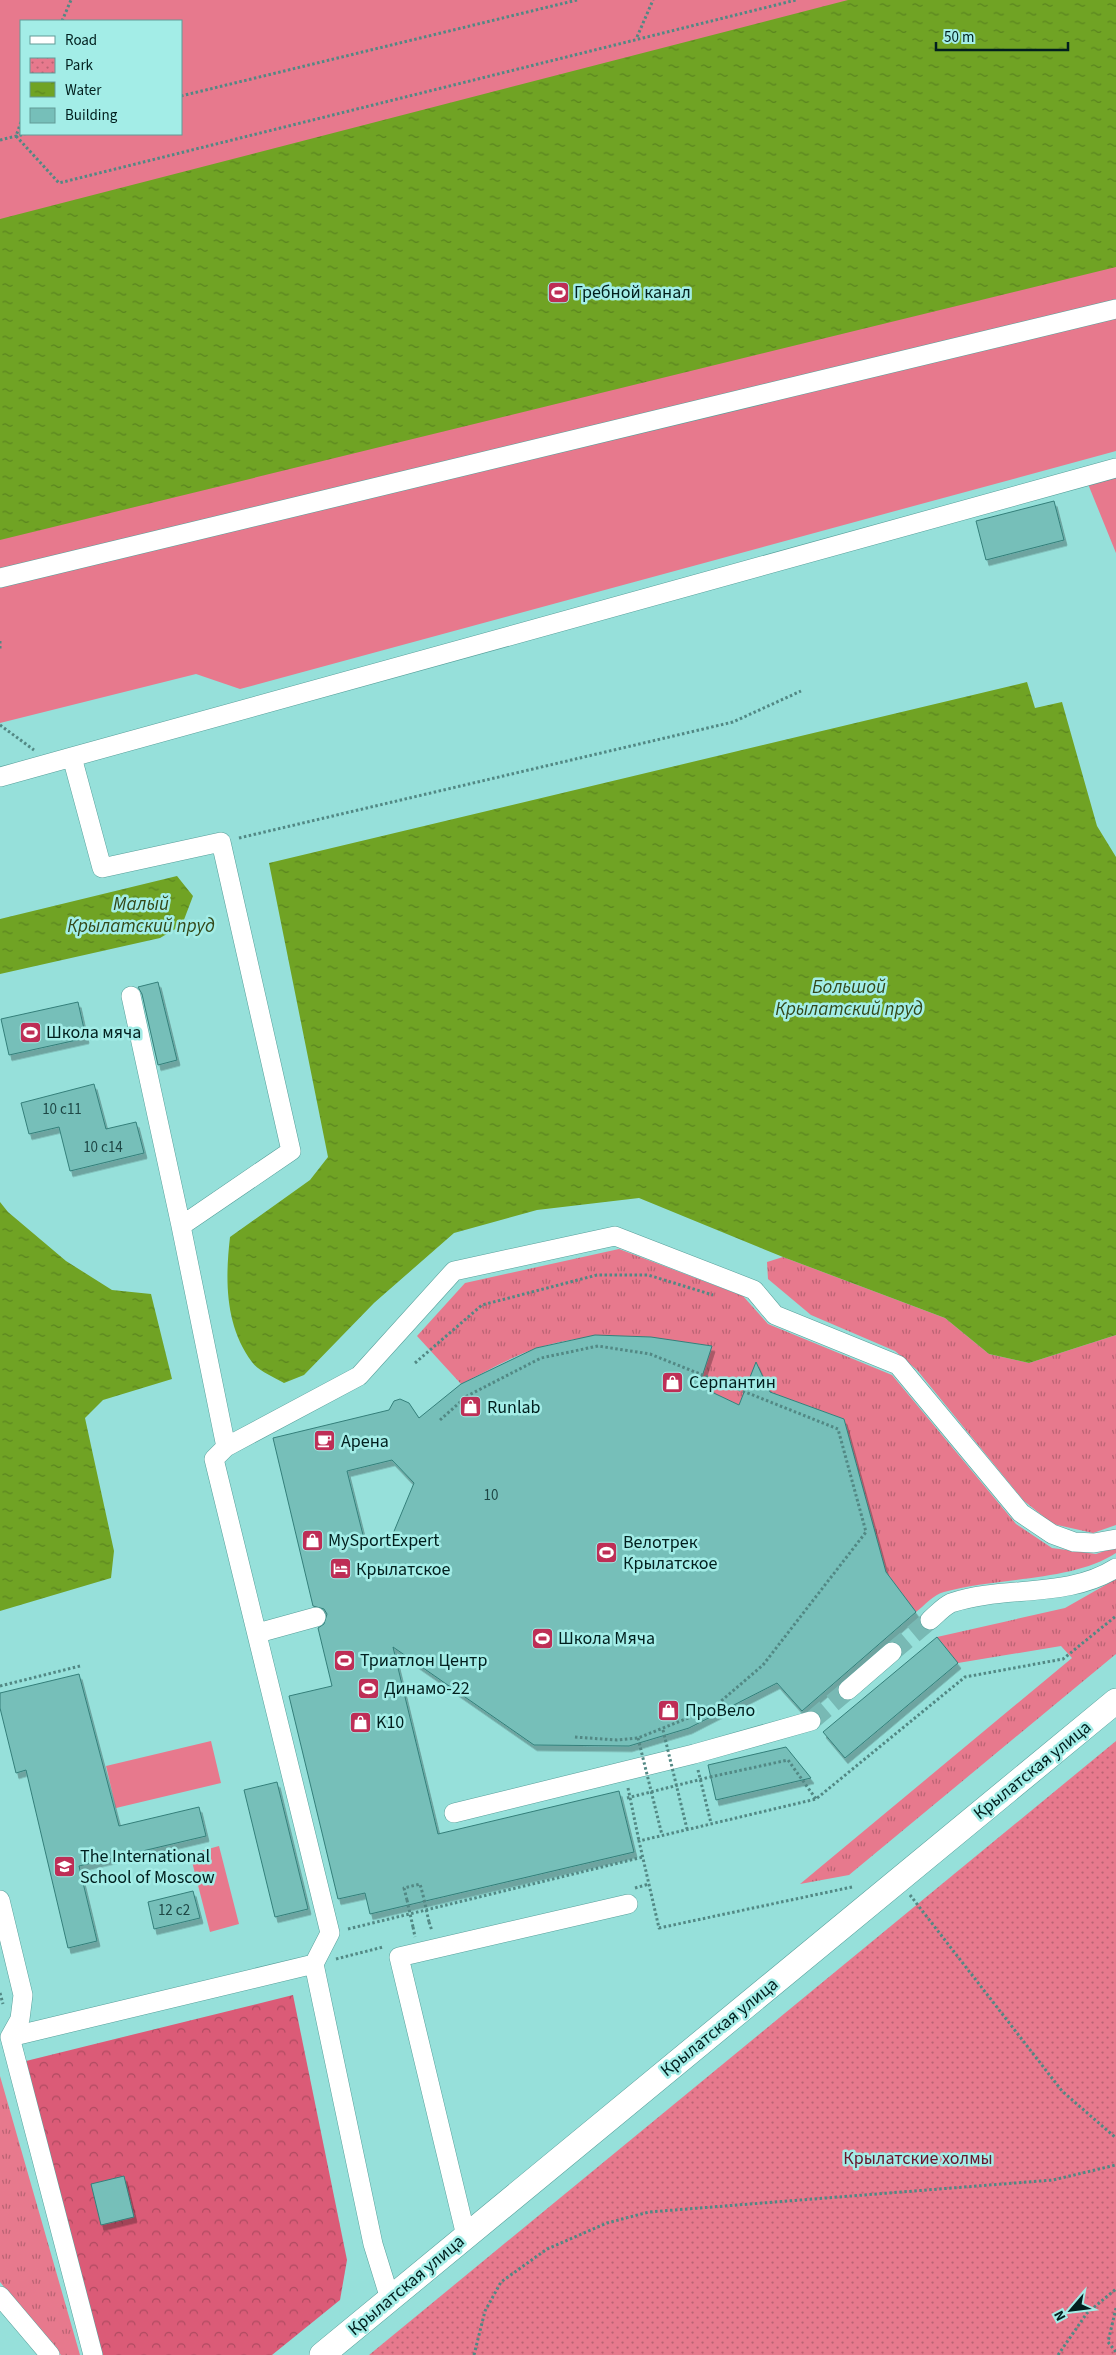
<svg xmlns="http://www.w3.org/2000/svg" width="1116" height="2355" font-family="'Source Sans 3',sans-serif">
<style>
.grass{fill:url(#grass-tufts)}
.forest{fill:url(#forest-crowns)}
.park{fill:url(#park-dots)}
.garden{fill:#e7798d;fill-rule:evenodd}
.water{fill:url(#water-ripples)}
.building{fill:#76bfb9;stroke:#347f7a;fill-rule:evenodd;filter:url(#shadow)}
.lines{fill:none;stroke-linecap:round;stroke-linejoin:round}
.minor-tunnel{stroke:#78b9b4;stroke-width:19;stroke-dasharray:19 9;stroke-linecap:butt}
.minor-casing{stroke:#569f9a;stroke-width:20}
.major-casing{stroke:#569f9a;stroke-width:26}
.path{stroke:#528884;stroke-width:3;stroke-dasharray:2.5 2.5;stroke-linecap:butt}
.minor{stroke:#fff;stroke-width:19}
.major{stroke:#fff;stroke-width:25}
.path-bridge{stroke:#528884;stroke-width:3;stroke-dasharray:2.5 2.5;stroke-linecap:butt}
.labels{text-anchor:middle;stroke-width:5;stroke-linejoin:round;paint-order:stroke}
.number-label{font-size:15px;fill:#1e4745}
.poi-label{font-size:18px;fill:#011f1e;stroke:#a3ede7;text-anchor:start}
.street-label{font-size:18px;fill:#011f1e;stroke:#a3ede7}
.park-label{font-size:18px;fill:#66142b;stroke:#a3ede7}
.water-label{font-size:19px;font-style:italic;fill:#334819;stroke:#a3ede7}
</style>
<defs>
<pattern id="grass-tufts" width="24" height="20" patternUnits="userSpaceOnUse" patternTransform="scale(1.25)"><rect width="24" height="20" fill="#e7798d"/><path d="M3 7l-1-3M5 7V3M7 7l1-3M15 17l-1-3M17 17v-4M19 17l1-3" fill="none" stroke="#b96373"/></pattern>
<pattern id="forest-crowns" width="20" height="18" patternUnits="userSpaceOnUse" patternTransform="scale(1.25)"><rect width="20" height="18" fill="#db5b77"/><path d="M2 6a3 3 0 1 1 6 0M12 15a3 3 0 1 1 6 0" fill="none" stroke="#af4b61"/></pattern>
<pattern id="park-dots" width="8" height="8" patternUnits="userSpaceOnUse" patternTransform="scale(1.25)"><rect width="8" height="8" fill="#e7798d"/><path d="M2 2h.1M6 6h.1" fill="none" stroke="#b96373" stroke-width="1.8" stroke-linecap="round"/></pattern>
<pattern id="water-ripples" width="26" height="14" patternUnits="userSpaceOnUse" patternTransform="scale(1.25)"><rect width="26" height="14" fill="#70a324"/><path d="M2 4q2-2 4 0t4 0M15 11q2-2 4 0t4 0" fill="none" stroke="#5a841f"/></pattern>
<filter id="shadow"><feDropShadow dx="3" dy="5.5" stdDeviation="0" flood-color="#0004"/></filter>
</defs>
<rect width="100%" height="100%" fill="#96e0da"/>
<path class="grass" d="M619,1249L743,1296L768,1324L892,1375L1016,1524L1052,1548L1096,1554L1116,1547V1553C1072,1582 995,1577 944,1592C934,1594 924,1606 916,1612L886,1572L844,1419L770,1392L756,1363L739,1405L699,1386L711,1346C652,1337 595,1329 537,1348C511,1357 485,1372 461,1384L417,1336L465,1283Z
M783,1257L945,1318L989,1354L1029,1363L1116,1335V1525L1093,1533L1053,1524L1024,1501L917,1370L895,1351L811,1315L768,1279L767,1262Z
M1116,1579V1654L849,1875L800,1884L1072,1658L1061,1646L958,1663L937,1637L1065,1608Z
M0,2076L80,2355H61L0,2282Z"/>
<path class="forest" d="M293,1995L347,2260L340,2300L272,2355H101L22,2062Z"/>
<path class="park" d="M1116,1741V2355H369Z"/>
<path class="garden" d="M0,0H1116V451L240,689L196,674L0,723ZM21,21H181V134H21Z
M1116,478V553L1088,484Z
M211,1741L221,1783L116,1808L106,1766Z
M219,1846L239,1924L210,1932L190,1854Z"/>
<path class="water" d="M848,0H1116V267L0,540V219Z
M1027,682L1035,708L1062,702L1097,826L1116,857V1335L1029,1363L989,1354L945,1318L783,1257L639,1198L537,1210L454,1233L374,1303L304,1375L284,1383C274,1377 258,1371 252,1362C225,1326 225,1280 230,1237L310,1180L328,1157L269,863Z
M177,876L193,896L182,925L160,938L0,974V919Z
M0,1202L8,1212L66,1261L112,1290L151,1294L172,1379L103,1400L85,1418L114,1551L111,1578L0,1611Z"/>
<path class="building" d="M1054,501L1064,540L986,560L976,521Z
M158,982L177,1060L158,1065L142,994L138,987Z
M78,1002L86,1038L9,1055L1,1019Z
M94,1084L106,1129L136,1122L144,1153L70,1171L59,1127L29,1134L21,1103Z
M595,1335L651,1337L712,1346L699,1386L739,1405L756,1362L770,1392L844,1419L886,1572L916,1612L802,1711L777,1683L689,1728L629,1746L534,1745L393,1647L438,1834L619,1791L634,1852L370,1914L365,1893L338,1899L289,1696L332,1686L318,1628L324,1624L327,1614L324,1609L313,1606L273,1438L389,1410L394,1401L400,1399L409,1403L419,1418L461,1384L536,1348ZM392,1460L414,1483L390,1541L366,1547L347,1471Z
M937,1637L958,1663L845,1758L823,1732Z
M79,1674L119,1826L199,1807L206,1836L79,1866L97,1941L68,1948L26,1770L16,1773L0,1708V1693Z
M786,1747L811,1778L716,1800L708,1765Z
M277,1782L308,1909L275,1917L244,1790Z
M193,1891L200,1918L154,1929L148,1902Z
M124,2176L134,2217L101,2225L91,2184Z"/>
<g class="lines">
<path class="minor-tunnel" d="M892,1652L930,1620
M811,1721L848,1690"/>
<defs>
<path id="minor" d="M0,578L1116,309
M72,757L1116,468
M0,777L72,757L102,868L221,842L291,1151L181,1226L226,1447
M131,996L181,1226
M930,1620C936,1615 944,1606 951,1603C1004,1585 1067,1599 1116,1568
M258,1633L316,1617
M848,1690L892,1652
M454,1813L694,1754L811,1721
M0,1900L23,1995L20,2019L10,2037L93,2355
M10,2037L314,1964
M466,2236L399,1957L628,1904
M0,2296L50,2355
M390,2299L373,2244L314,1964L330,1933L214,1459L226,1447L359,1376L454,1271L615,1236L754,1290L775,1315L898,1365L1021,1513L1052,1534L1074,1542L1094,1543L1116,1539"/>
<path id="major" d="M322,2355L1116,1701"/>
</defs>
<use href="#minor" class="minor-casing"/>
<use href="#major" class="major-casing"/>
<path class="path" d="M62,21L71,0
M637,37L653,0
M181,96L577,0
M21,122L16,136L59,183L796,0
M0,140L25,134
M0,641V650
M0,725L34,750
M239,838L733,722L801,691
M415,1363L482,1305L597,1275H648L713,1295
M440,1420L467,1396L541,1358L598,1346L650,1354L838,1429L866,1532L763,1665L713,1708L638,1738L617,1740L574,1737
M0,1686L80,1666
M698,1770L711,1823
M710,1777L788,1760L816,1799
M628,1788L639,1841
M852,1887L659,1928L639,1841L816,1799L965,1677L1063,1659L1116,1616
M635,1888L649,1884
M910,1895L1062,2091L1116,2138
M407,1900L404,1888L420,1884L423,1895
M429,1922L432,1931
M413,1927L415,1937
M348,1929L643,1857
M336,1959L383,1947
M0,1993L3,2004
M1116,2308L1108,2342L1116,2352
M474,2355L485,2311L501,2282L547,2249L607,2223L649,2212L1053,2180L1116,2165
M1058,2355L1087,2313L1116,2289"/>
<use href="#minor" class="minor"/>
<use href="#major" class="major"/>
<path class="path-bridge" d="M663,1730L687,1829
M638,1738L662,1835
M627,1798L710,1777
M423,1895L429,1922
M407,1900L413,1927"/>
</g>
<defs>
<symbol id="stadium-square" viewBox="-11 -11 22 22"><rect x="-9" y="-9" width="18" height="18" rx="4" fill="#be2e56" stroke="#a3ede7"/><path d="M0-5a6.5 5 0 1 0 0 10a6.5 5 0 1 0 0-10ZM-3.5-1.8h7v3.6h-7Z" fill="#fff"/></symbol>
<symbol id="shop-square" viewBox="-11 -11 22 22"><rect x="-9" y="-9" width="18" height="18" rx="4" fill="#be2e56" stroke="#a3ede7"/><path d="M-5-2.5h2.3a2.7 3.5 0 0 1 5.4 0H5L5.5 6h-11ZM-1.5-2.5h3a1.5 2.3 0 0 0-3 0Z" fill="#fff"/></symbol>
<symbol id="cafe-square" viewBox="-11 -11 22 22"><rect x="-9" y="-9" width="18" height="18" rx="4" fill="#be2e56" stroke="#a3ede7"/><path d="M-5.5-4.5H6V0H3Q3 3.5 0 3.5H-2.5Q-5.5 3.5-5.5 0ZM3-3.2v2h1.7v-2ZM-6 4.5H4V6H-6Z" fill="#fff"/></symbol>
<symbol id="hotel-square" viewBox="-11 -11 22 22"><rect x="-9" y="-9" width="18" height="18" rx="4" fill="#be2e56" stroke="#a3ede7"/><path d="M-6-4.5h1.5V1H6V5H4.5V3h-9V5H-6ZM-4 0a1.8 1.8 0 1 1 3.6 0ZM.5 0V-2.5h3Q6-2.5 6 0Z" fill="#fff"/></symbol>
<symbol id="school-square" viewBox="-11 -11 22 22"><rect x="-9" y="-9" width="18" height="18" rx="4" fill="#be2e56" stroke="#a3ede7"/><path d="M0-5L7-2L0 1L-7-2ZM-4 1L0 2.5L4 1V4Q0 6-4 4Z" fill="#fff"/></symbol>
</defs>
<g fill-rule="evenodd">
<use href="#stadium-square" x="546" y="280" width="25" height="25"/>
<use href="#stadium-square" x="18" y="1020" width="25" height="25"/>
<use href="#shop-square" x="660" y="1370" width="25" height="25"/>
<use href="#shop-square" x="458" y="1394" width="25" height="25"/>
<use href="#cafe-square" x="312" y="1428" width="25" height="25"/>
<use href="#shop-square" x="300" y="1528" width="25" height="25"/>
<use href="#stadium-square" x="594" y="1540" width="25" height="25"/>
<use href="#hotel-square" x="328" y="1556" width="25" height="25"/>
<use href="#stadium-square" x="530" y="1626" width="25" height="25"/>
<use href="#stadium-square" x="332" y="1648" width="25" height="25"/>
<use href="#stadium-square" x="356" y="1676" width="25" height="25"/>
<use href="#shop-square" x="656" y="1698" width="25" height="25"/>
<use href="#shop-square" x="348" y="1710" width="25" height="25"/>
<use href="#school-square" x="52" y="1854" width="25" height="25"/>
</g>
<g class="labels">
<g class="number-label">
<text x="62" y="1114">10 с11</text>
<text x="103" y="1152">10 с14</text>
<text x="491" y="1500">10</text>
<text x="174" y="1915">12 с2</text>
</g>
<g class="poi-label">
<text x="574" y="298">Гребной канал</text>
<text x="46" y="1038">Школа мяча</text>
<text x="689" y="1388">Серпантин</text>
<text x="487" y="1413">Runlab</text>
<text x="341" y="1447">Арена</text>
<text x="328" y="1546">MySportExpert</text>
<text x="623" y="1548">Велотрек<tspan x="623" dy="21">Крылатское</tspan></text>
<text x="356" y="1575">Крылатское</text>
<text x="558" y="1644">Школа Мяча</text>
<text x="360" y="1666">Триатлон Центр</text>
<text x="384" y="1694">Динамо-22</text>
<text x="685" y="1716">ПроВело</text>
<text x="376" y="1728">K10</text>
<text x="80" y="1862">The International<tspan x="80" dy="21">School of Moscow</tspan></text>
</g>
<g class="street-label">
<text transform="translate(1032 1770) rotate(-39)" y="6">Крылатская улица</text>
<text transform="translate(719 2027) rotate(-39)" y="6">Крылатская улица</text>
<text transform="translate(406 2285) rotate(-40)" y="6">Крылатская улица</text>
</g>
<g class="park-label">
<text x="918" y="2164">Крылатские холмы</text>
</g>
<g class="water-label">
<text x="141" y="910">Малый<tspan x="141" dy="22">Крылатский пруд</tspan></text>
<text x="849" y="993">Большой<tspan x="849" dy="22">Крылатский пруд</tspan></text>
</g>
</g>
<rect x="20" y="20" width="162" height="115" fill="#a3ede7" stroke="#629b97"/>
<rect x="30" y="36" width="25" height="8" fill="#ffffff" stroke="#629b97"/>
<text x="65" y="45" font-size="15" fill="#011f1e">Road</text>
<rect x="30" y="58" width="25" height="15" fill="url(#park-dots)" stroke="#629b97"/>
<text x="65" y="70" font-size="15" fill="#011f1e">Park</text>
<rect x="30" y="82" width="25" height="15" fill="url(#water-ripples)" stroke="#629b97"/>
<text x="65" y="95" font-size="15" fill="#011f1e">Water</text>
<rect x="30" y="108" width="25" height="15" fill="#76bfb9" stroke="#629b97"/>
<text x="65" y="120" font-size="15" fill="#011f1e">Building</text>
<g transform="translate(1071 2310) rotate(242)" stroke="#a3ede7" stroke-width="4" paint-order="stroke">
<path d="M0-4L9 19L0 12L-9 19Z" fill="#011f1e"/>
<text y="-8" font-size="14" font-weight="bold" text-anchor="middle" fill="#011f1e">N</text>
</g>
<path d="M936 42v8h132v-8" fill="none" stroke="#011f1e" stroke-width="2.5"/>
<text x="944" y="42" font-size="15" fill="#011f1e" stroke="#a3ede7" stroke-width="4" paint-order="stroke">50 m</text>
</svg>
